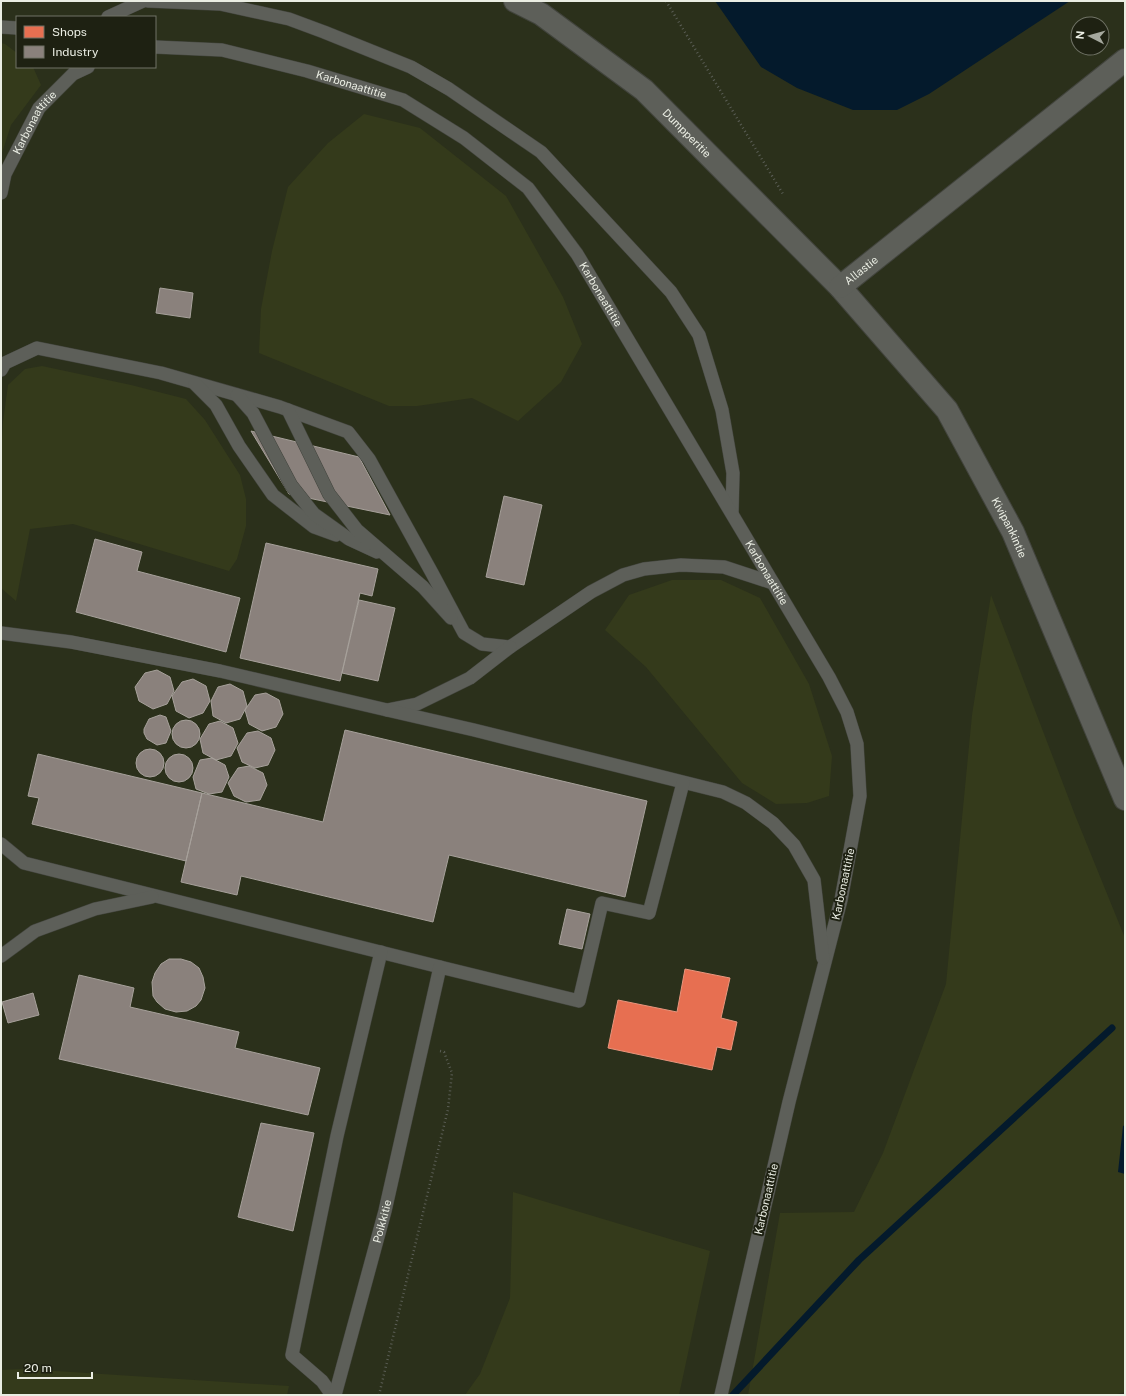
<svg xmlns="http://www.w3.org/2000/svg" width="1126" height="1396" font-family="'Public Sans',sans-serif">
<style>
.built{fill:#2b301b;fill-rule:evenodd}
.green{fill:#343a1b}
.water{fill:#041a2c}
.shops{fill:#e76f51;stroke:#e8957d}
.industry{fill:#8a817c;stroke:#a7a19b}
.lines{fill:none;stroke-linecap:round;stroke-linejoin:round}
.stream{stroke:#041a2c;stroke-width:7}
.lane-casing{stroke:#42443d;stroke-width:14}
.street-casing{stroke:#42443d;stroke-width:24}
.path{stroke:#5b5e56;stroke-width:2.5;stroke-dasharray:1 3;stroke-linecap:butt}
.lane{stroke:#5d5f59;stroke-width:13}
.street{stroke:#5d5f59;stroke-width:22}
.labels{text-anchor:middle;stroke-width:4;stroke-linejoin:round;paint-order:stroke}
.street-label{font-size:11px;fill:#eaede3;stroke:#1e2112}
</style>
<rect width="100%" height="100%" fill="#25281e"/>
<path class="built" d="M1,1H1125V1395H1ZM17,17H155V67H17ZM1078,24H1102V48H1078Z"/>
<path class="green" d="M1,43L5,44L17,53V67H33L41,85L11,125L1,156Z
M364,114L420,128L506,196L563,297L582,344L561,382L518,421L472,398L417,406H389L259,353L261,309L272,251L288,187L328,143Z
M42,366L131,385L186,399L205,420L240,475L246,499V526L237,559L229,571L73,524L30,529L16,601L1,588V456L3,422L8,385L25,369Z
M672,580H721L760,598L809,684L832,756L829,796L807,803L776,804L742,783L646,667L605,630L629,595Z
M991,595L1075,815L1125,938V1392L1113,1395H748L780,1213L854,1212L883,1153L946,984L972,715Z
M513,1192L710,1251L679,1395H465L480,1374L510,1298Z
M25,1369L289,1386L287,1395H1V1370Z"/>
<path class="water" d="M715,1H1070L929,94L897,110H853L797,88L761,67Z
M1125,1125V1174L1118,1172L1123,1126Z"/>
<path class="shops" d="M685,969L730,978L721,1018L737,1022L731,1050L717,1047L712,1070L608,1048L618,1000L677,1012Z"/>
<path class="industry" d="M160,288L193,293L190,318L156,313Z
M251,431L359,457L390,515L289,494Z
M504,496L542,505L524,585L486,577Z
M95,539L142,552L137,571L240,598L226,652L76,612Z
M266,543L378,569L372,596L360,593L340,681L240,658Z
M359,600L395,608L378,681L342,673Z
M157,670L170,677L174,691L167,704L153,709L139,701L135,687L145,673Z
M193,679L206,686L210,701L203,713L189,718L176,711L172,696L182,682Z
M230,684L243,691L247,706L240,719L226,723L213,716L211,701L218,687Z
M266,693L279,700L283,714L276,727L262,731L249,724L245,710L255,695Z
M160,715L166,717L171,731L166,743L157,745L147,739L144,733V729L149,719Z
M172 734a14 14 0 1 1 28 0a14 14 0 1 1-28 0Z
M220,721L233,728L238,743L231,756L216,760L203,753L200,739L209,724Z
M345,730L647,801L625,897L449,855L433,922L241,876L237,895L181,882L202,793L323,822Z
M258,731L271,738L275,750L268,765L255,768L242,762L237,748L247,733Z
M136 763a14 14 0 1 1 28 0a14 14 0 1 1-28 0Z
M165 768a14 14 0 1 1 28 0a14 14 0 1 1-28 0Z
M38,754L202,793L186,861L32,824L39,798L28,796Z
M212,758L225,765L229,777L222,792L209,794L196,789L193,777L200,760Z
M249,766L263,773L267,785L260,800L246,802L234,796L228,783L238,768Z
M567,909L590,914L582,949L559,944Z
M169,959H181L191,962L199,968L203,977L205,988L201,1000L196,1006L187,1011L176,1012L165,1009L157,1002L153,996L152,982L155,973L161,964Z
M79,975L134,988L130,1007L239,1032L235,1048L320,1068L308,1115L59,1059Z
M33,993L39,1015L8,1023L2,1002Z
M261,1123L314,1133L293,1231L238,1217Z"/>
<g class="lines">
<path class="stream" d="M733,1395L859,1260L1112,1028"/>
<defs>
<g id="lane">
<path d="M148,1L220,4L289,19L324,32L411,67L449,89L541,152L671,292L699,335L722,410L733,473L732,513"/>
<path d="M108,17L143,1"/>
<path d="M1,27L17,28"/>
<path id="s1" d="M155,47L222,50L307,71L403,100L464,138L528,188L577,254L829,677L847,712L857,744L860,796L841,900L789,1102L721,1395"/>
<path id="s2" d="M1,193L5,174L39,108L73,74L88,67"/>
<path d="M1,370L5,363L37,348L161,373L280,407L348,432L369,459L432,573L464,633L482,644L510,647L591,592L623,575L644,569L681,565L724,567L773,583"/>
<path d="M195,384L216,405L239,446L273,495L314,527L336,535"/>
<path d="M237,395L253,413L291,485L314,514L349,539L377,552"/>
<path d="M288,410L329,494L357,530L423,587L451,618"/>
<path d="M1,633L71,642L220,671L387,710L417,704L470,678L510,647"/>
<path d="M387,710L474,730L723,792L746,803L773,823L794,845L814,880L823,958"/>
<path d="M1,844L24,863L440,967"/>
<path d="M1,956L35,931L95,909L152,897"/>
<path d="M332,1395L322,1381L292,1355L337,1136L381,952"/>
<path id="s3" d="M335,1395L385,1211L440,967L579,1001L602,903L649,913L683,783"/>
</g>
<g id="street">
<path id="s4" d="M515,1L541,14L644,90L840,287L947,410L1013,532L1125,799"/>
<path id="s5" d="M840,287L1125,60"/>
</g>
</defs>
<use href="#lane" class="lane-casing"/>
<use href="#street" class="street-casing"/>
<path class="path" d="M666,1L783,194
M379,1395L448,1109L452,1073L444,1052L440,1051"/>
<use href="#lane" class="lane"/>
<use href="#street" class="street"/>
</g>
<g class="labels">
<g class="street-label">
<text dy="4" stroke="none"><textPath href="#s1" startOffset="201">Karbonaattitie</textPath></text>
<text dy="4" stroke="none"><textPath href="#s2" startOffset="79">Karbonaattitie</textPath></text>
<text dy="4" stroke="none"><textPath href="#s4" startOffset="218">Dumpperitie</textPath></text>
<text dy="4" stroke="none"><textPath href="#s5" startOffset="27">Allastie</textPath></text>
<text dy="4" stroke="none"><textPath href="#s1" startOffset="537">Karbonaattitie</textPath></text>
<text dy="4" stroke="none"><textPath href="#s4" startOffset="731">Kivipankintie</textPath></text>
<text dy="4" stroke="none"><textPath href="#s1" startOffset="861">Karbonaattitie</textPath></text>
<text transform="translate(843 884) rotate(-78)" y="4">Karbonaattitie</text>
<text transform="translate(766 1199) rotate(-77)" y="4">Karbonaattitie</text>
<text dy="4" stroke="none"><textPath href="#s3" startOffset="180">Poikkitie</textPath></text>
</g>
</g>
<rect width="1126" height="1396" fill="none" stroke="#eaede3" stroke-width="4"/>
<rect x="16" y="16" width="140" height="52" fill="#1e2112" stroke="#707366"/>
<rect x="24" y="26" width="20" height="12" fill="#e76f51" stroke="#707366"/>
<text x="52" y="36" font-size="12" fill="#eaede3">Shops</text>
<rect x="24" y="46" width="20" height="12" fill="#8a817c" stroke="#707366"/>
<text x="52" y="56" font-size="12" fill="#eaede3">Industry</text>
<g transform="translate(1090 36) rotate(276)"><circle r="19" fill="#1e2112" stroke="#707366"/>
<path d="M0-3L7 15L0 10L-7 15Z" fill="#a5a89e"/>
<text y="-6" font-size="11" font-weight="bold" text-anchor="middle" fill="#eaede3">N</text>
</g>
<path d="M18 1372v6h74v-6" fill="none" stroke="#eaede3" stroke-width="2"/>
<text x="24" y="1372" font-size="12" fill="#eaede3" stroke="#1e2112" stroke-width="3" paint-order="stroke">20 m</text>
</svg>
